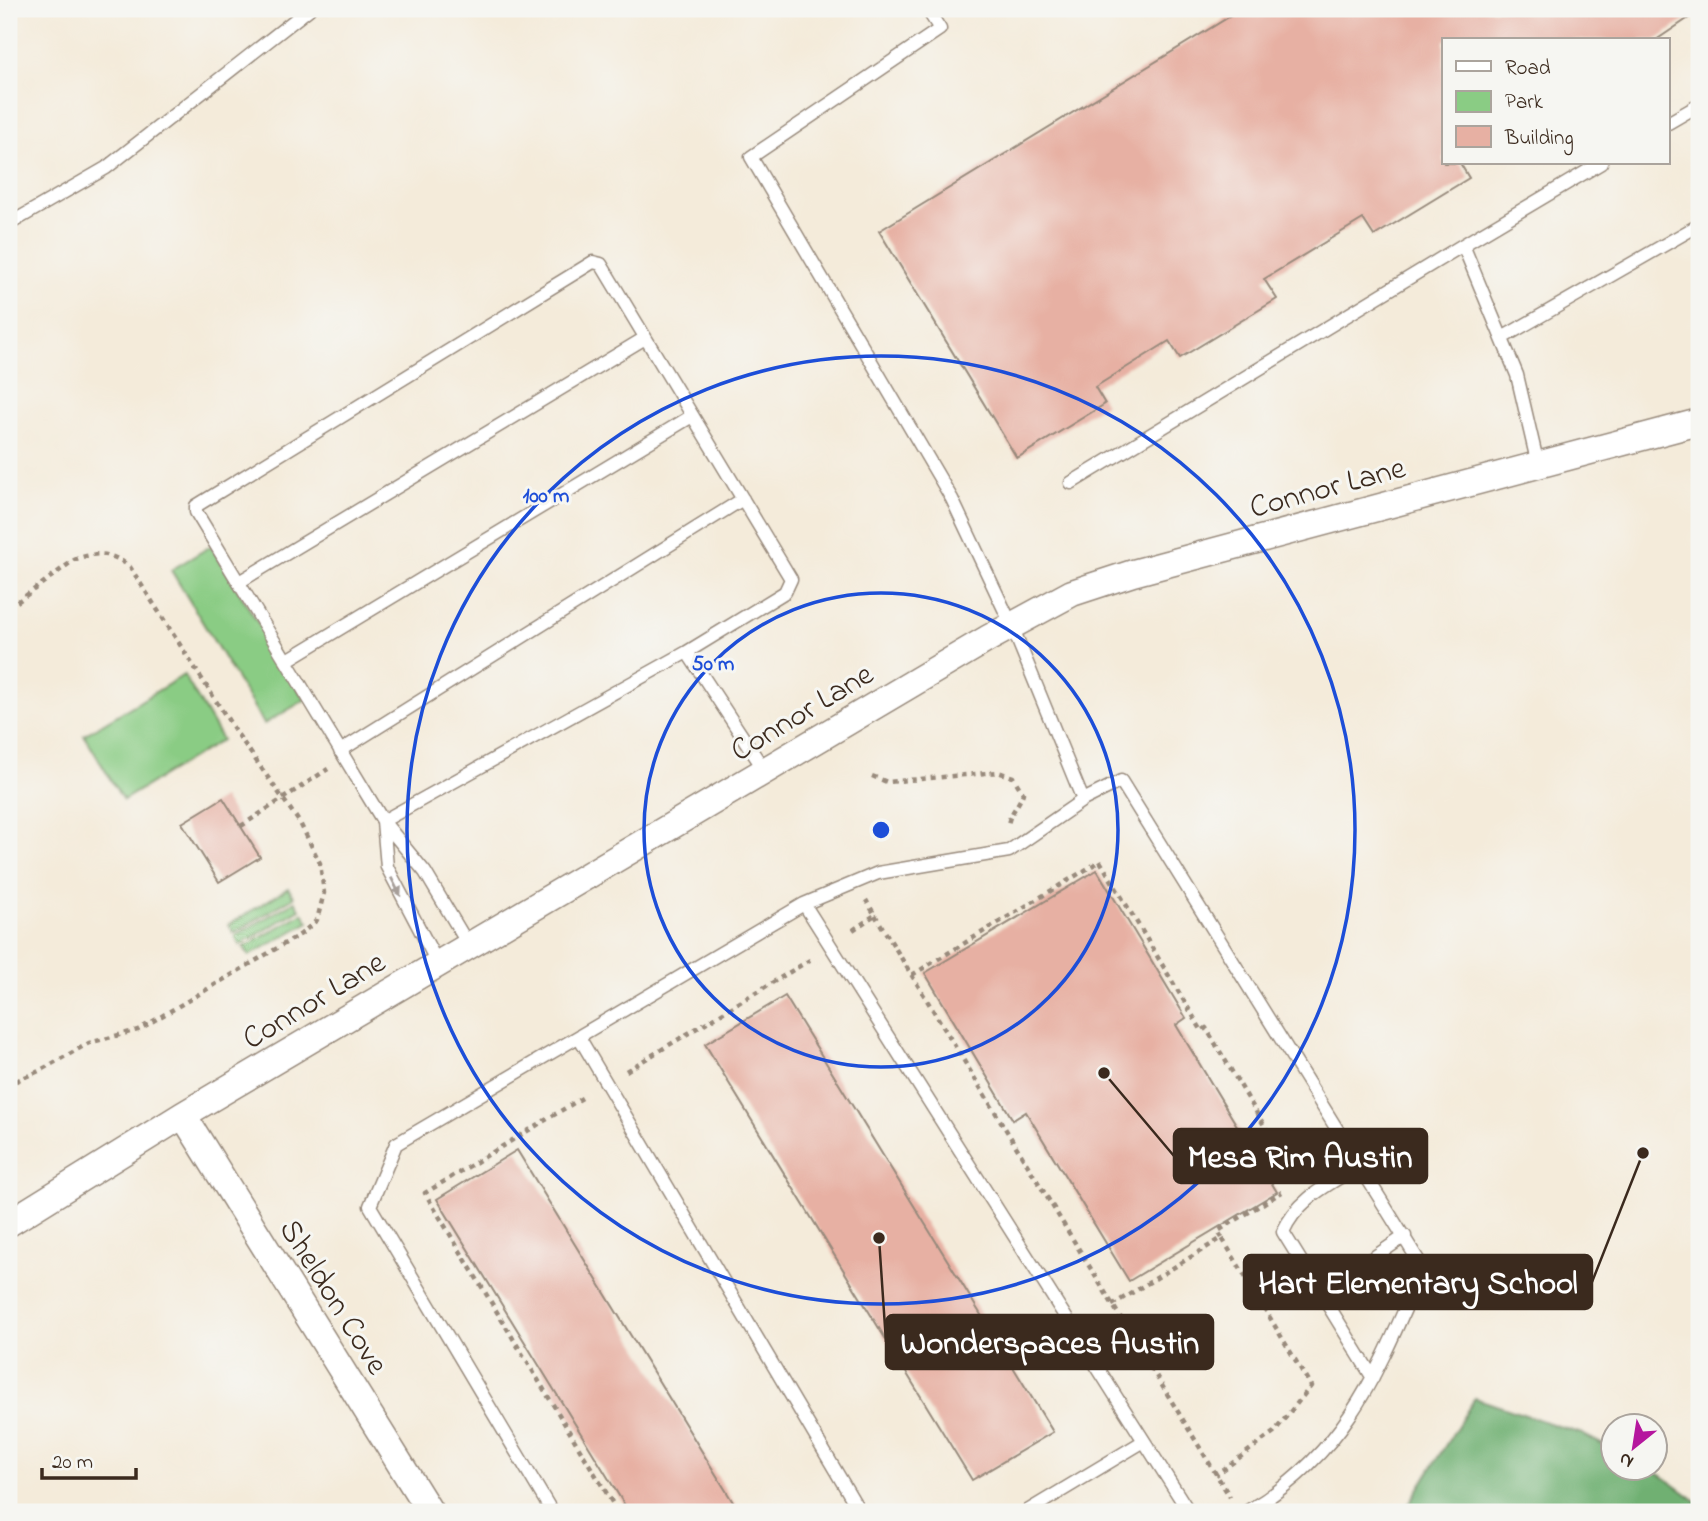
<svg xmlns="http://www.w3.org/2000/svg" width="1708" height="1521" font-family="'Indie Flower',sans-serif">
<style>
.green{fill:#8acc84;stroke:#627b51;stroke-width:2}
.forest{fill:#6fb072;stroke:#556d48;stroke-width:2}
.building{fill:#e7b0a3}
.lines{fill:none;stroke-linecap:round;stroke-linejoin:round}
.service-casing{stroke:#988a7c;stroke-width:15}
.minor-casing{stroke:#988a7c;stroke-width:29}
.path{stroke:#988a7c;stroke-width:4.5;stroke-dasharray:5 5;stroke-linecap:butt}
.service{stroke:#fff;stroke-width:12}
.minor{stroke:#fff;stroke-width:26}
.oneway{fill:#a79f9a}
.ring{fill:none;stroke:#1d4ed8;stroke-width:3.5}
.labels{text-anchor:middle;stroke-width:6;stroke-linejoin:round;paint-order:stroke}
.street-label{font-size:32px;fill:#3b2a1e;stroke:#f6f6f2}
.centre{fill:#1d4ed8;stroke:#f6f6f2;stroke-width:3.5}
.ring-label{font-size:21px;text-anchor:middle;font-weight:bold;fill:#1d4ed8;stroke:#f6f6f2;stroke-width:6;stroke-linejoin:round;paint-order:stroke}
.leader{fill:none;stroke:#3b2a1e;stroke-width:2.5}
.callout-dot{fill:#3b2a1e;stroke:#f6f6f2;stroke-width:2.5}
.callout{fill:#3b2a1e;stroke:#3b2a1e;stroke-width:2.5}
.callout-label{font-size:33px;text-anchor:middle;font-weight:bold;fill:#fff}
</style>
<rect width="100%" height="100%" fill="#f6f6f2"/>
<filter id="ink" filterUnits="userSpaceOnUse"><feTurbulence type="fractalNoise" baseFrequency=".0143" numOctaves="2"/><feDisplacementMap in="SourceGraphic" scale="14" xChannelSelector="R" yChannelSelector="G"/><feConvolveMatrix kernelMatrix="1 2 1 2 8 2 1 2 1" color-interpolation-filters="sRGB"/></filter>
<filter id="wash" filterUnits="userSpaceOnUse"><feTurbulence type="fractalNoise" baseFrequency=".00686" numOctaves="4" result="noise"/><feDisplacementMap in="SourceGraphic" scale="28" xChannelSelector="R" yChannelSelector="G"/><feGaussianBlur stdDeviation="1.57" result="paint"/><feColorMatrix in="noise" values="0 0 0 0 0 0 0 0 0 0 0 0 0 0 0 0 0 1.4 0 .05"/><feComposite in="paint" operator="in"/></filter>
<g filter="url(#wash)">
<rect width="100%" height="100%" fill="#f4ebda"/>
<path class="green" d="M211,546L305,700L264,724L171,570Z
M184,675L222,740L123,800L84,735Z
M288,888L294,897L234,933L229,925Z
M295,901L300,909L240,945L235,936Z
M303,913L309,922L249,956L244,947Z"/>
<path class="forest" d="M1475,1398L1582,1434L1613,1450L1614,1468L1650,1469L1657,1472L1699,1503V1512H1404Z"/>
<g id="blocks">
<path class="building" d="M1242,9H1699V11L1656,40H1444V163H1460L1469,178L1374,236L1363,219L1264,279L1277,299L1180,358L1169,341L1095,387L1105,404L1017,458L879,231Z
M223,798L260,857L219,882L182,823Z
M1097,870L1186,1018L1176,1025L1277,1192L1129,1281L1026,1112L1013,1120L925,973Z
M785,996L1053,1432L972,1480L705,1044Z
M517,1150L739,1512H629L437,1199Z"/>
</g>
</g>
<g filter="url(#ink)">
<use href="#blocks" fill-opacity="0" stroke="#988a7c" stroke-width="2"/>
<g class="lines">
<defs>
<path id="service" d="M1668,123L1699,105
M9,224L106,168L309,9
M1502,338L1699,225
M1538,465L1517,375L1463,245L1601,163
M1071,483L1463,245
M239,582L645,338
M687,652L785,592L791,579L601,264L593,262L196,506V512L383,821L687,652L765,771
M286,661L692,416
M340,751L743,499
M1083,800L1121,781L1423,1268C1378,1370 1348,1453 1246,1512
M383,821L387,867L438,964
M383,821L425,872L469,946
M804,904L878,873L1009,851L1083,800L1012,626L952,499L751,157L940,29L927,9
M579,1037L860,1512
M1360,1165C1330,1184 1298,1198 1283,1232L1373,1378
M1322,1293L1405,1236
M552,1512L370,1206L396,1144L804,904L1189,1512
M1026,1512L1144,1441"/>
<path id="minor" d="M183,1115L430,1512
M9,1223L183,1115L989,638L1072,593L1133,573L1699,422"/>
</defs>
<use href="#service" class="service-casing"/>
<use href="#minor" class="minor-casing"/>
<path class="path" d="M9,608L74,560C97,551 111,552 130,567L236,732L300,823L320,863L324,893L317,920L301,934L138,1030L89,1043L39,1071L9,1084
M872,776L887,782L998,772L1013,777L1023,793C1019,806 1008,814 1008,827
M241,826L328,769
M875,915L1230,1497
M853,930L875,915L866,900
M912,975L1100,861L1202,1031L1206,1028L1298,1182
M626,1071L813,958
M582,1098L425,1193L618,1512
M1222,1238L1218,1231L1282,1192
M1112,1305L1222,1238L1311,1386L1274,1432L1216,1475"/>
<use href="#service" class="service"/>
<use href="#minor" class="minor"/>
</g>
<defs><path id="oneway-solid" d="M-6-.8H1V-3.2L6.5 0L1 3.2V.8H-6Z" transform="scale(1.75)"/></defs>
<use class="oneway" href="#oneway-solid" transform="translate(396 887) rotate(63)"/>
</g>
<g class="ring">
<circle cx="881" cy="830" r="237"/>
<circle cx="881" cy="830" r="474"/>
</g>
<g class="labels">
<g class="street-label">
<text transform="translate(1327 486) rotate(-15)" y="11">Connor Lane</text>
<text transform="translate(801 711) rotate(-31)" y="11">Connor Lane</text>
<text transform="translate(313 999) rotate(-31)" y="11">Connor Lane</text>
<text transform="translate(335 1296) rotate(58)" y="11">Sheldon Cove</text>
</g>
</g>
<circle cx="881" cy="830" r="10" class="centre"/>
<g class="ring-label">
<text x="546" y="502">100 m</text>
<text x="713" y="670">50 m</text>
</g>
<path class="leader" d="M1104 1073L1174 1156M1643 1153L1592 1282M879 1238L886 1342"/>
<g class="callout-dot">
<circle cx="1104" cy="1073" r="7"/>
<circle cx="1643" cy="1153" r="7"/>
<circle cx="879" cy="1238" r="7"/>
</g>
<g class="callout">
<rect x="1174" y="1129" width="253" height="54" rx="7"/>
<rect x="1244" y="1255" width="348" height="54" rx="7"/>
<rect x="886" y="1315" width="327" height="54" rx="7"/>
</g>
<g class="callout-label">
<text x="1300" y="1167">Mesa Rim Austin</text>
<text x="1418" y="1293">Hart Elementary School</text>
<text x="1050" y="1353">Wonderspaces Austin</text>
</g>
<rect width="1708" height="1521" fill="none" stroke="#f6f6f2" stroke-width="35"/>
<rect x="1442" y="38" width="228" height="126" fill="#f6f6f2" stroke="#aba49d" stroke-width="2"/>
<rect x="1456" y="61" width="35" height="10" fill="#ffffff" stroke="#aba49d" stroke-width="2"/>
<text x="1505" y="74" font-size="21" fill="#3b2a1e">Road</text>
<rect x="1456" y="91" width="35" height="21" fill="#8acc84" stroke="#aba49d" stroke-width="2"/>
<text x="1505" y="108" font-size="21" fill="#3b2a1e">Park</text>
<rect x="1456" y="126" width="35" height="21" fill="#e7b0a3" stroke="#aba49d" stroke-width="2"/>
<text x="1505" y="144" font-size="21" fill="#3b2a1e">Building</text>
<g transform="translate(1634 1447) rotate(210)"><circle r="33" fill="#f6f6f2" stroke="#aba49d" stroke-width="2"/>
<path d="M0-5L12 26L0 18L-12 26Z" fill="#b5179e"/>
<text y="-10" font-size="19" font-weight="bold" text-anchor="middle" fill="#3b2a1e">N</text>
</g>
<path d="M42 1468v10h94v-10" fill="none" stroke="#3b2a1e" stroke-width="3.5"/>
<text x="52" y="1468" font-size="21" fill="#3b2a1e" stroke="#f6f6f2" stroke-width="5" paint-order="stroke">20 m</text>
</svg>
